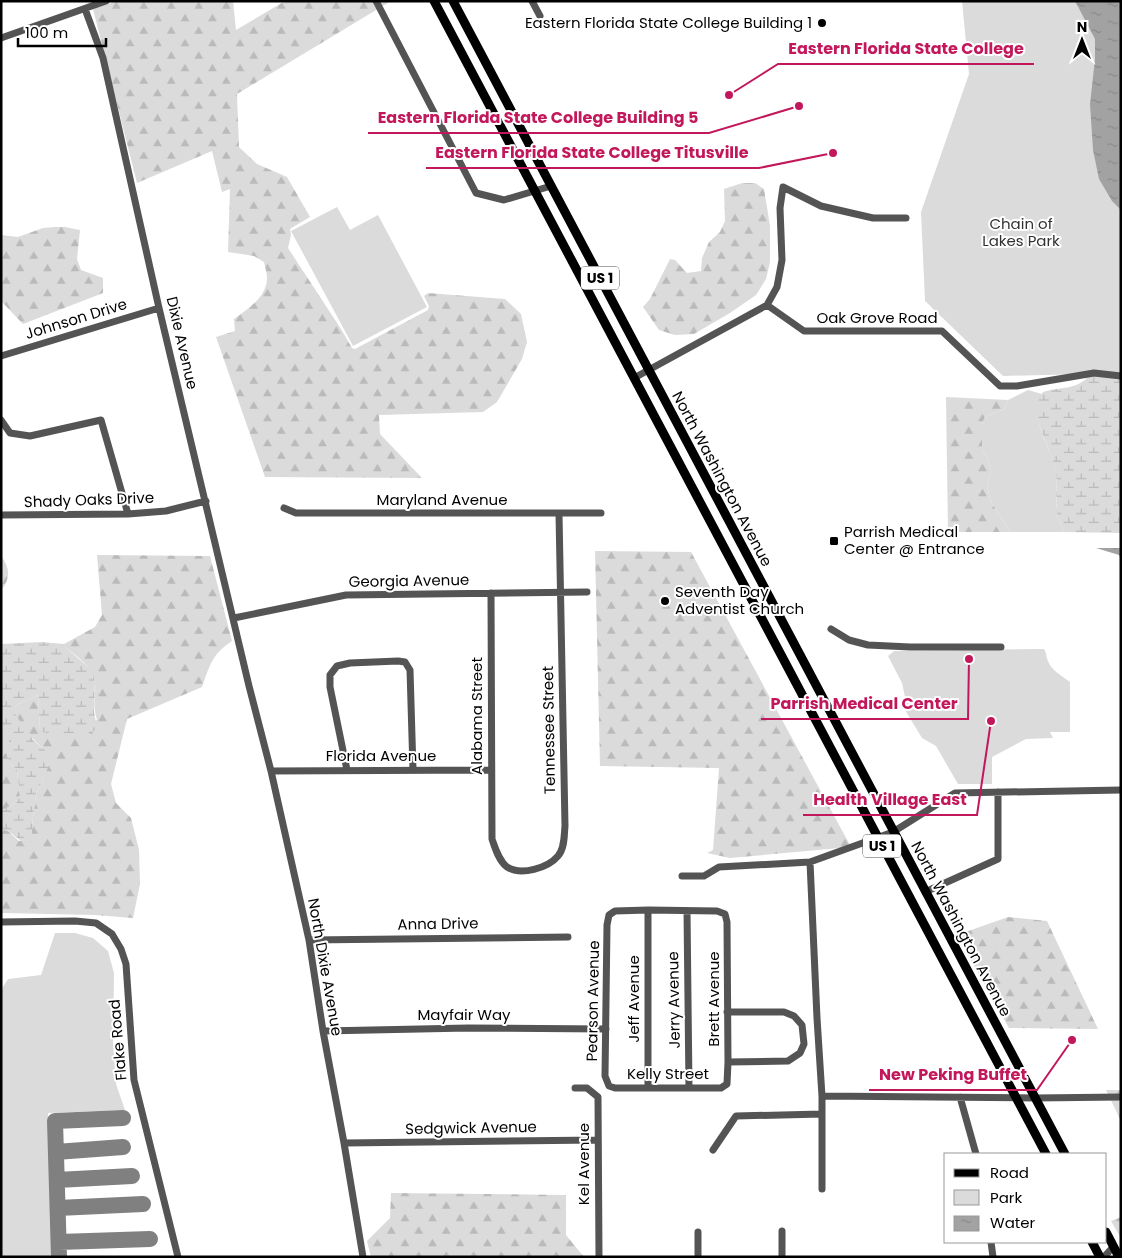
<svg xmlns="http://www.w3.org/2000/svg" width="1122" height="1258" font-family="Poppins,sans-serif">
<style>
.green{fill:#dbdbdb}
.forest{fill:url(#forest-firs)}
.wetland{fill:url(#wetland-marsh)}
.water{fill:url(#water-ripples)}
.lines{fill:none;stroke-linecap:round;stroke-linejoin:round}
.taxiway{stroke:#808080;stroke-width:16}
.minor{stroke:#545454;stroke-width:7}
.major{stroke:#000;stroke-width:9}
.poi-dot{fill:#000;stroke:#fff;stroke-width:2}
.labels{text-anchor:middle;stroke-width:4;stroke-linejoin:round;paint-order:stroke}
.shield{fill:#fff;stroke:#4c4c4c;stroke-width:1}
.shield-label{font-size:14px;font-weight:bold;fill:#000}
.poi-label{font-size:15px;fill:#000;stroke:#fff;text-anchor:start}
.park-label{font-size:15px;fill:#323232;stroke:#fff}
.street-label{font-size:15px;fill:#000;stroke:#fff}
.leader{fill:none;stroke:#c2185b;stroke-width:2}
.callout-dot{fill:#c2185b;stroke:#fff;stroke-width:2}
.callout-label{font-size:16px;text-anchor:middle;font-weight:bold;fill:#c2185b;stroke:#fff;stroke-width:4;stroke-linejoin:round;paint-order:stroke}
</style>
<defs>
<pattern id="forest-firs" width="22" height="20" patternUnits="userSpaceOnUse" patternTransform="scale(1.25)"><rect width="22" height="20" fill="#dbdbdb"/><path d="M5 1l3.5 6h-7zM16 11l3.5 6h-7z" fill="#bababa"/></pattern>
<pattern id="wetland-marsh" width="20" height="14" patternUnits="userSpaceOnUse" patternTransform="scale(1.25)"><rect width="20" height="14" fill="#dbdbdb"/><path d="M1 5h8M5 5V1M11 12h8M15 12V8" fill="none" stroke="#bababa"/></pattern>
<pattern id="water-ripples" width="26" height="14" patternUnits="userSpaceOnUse" patternTransform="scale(1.25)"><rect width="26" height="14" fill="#a2a2a2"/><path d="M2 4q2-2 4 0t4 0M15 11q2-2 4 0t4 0" fill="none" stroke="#8a8a8a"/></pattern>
</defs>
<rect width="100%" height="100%" fill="#fff"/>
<path class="green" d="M962,1H1121V373L1003,376L925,301L921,212L969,74Z
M337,207L350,230L378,215L427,307L353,346L291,231Z
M1028,390L1042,394C1028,419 1051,446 1056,471C1058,486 1055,500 1057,514C1058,521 1062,525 1064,532H1010L991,502L987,486L991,471L988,459L982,450V424L985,417L1004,409L1008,400Z
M1044,649C1047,654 1046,657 1048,661C1051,670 1062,676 1070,682V732H1050L1053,738L1026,739L992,757V784H958L936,746L922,738L905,710V697L902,683L888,656L894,651Z
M55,933H75L93,938L108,951L114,973L113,1042L116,1084L125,1110L48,1113L53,1257H1V990L8,979L41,975Z"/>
<path class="forest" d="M116,1H233L236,30L285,1H391L237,94L239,147L257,164L287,177L310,217L290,229L291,235L288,248L341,329L352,348L355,349L428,310L429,306L424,296L428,293L505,299L521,314L527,342L522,359L497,402L483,412L379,415L380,434L422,478L265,477L216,337L235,331L234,319C248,309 267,297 267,278C267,273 265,267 264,262L254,256L228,252L230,189L222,192L212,151L137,183L93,9Z
M742,183H755L764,189L770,226V262L766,279L756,295L730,313L694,334L675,335L659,330L643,307L650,299L670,259L675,260L687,273L701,271L702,258L709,242L720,232L725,221L724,189Z
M55,227H65L80,230L77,259L81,270L103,278V293L23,324L1,301V235L18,237L43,228Z
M946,397L1008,400L1004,409L985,417L982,424V450L988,459L991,471L987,486L991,502L1010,532H948Z
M595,551L691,552L851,847L730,858L707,853L713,850L719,768L600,766Z
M97,555L210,556L232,641C212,654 210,665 202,687L127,719L111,784L116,803L131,818L139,850L140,884L133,918L95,915L1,913V829L8,831L19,841H32V825L36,794L44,778L45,750C33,740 23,728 14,714L16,705L38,695L40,730L97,720C92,704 96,697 95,683C93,666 77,657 65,647L64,644L95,627L102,615Z
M1,556C10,567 11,579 1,590Z
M1,734L9,736L11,764L17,770L20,796L16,803L1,811Z
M1008,917L1047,921L1098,1029L1009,1028L957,935Z
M1106,1090H1121V1121Z
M391,1193L566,1195V1235L584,1257H371L367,1241L390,1218Z
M1121,1217V1238L1111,1221Z"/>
<path class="wetland" d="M1089,376H1121V533L1064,532C1062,525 1058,521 1057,514C1055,500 1058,486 1056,472C1053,453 1032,419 1037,402C1038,399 1041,395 1043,392C1061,386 1075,391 1089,376Z
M42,642L64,644L65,647L92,670L95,683L94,712L97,728C85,743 56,736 40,731L38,695L16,705L15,714L34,741L45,750L50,762L44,778L36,794L32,825V841L27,845C18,840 12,831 1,829V811L16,803L20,796L17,770L11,764L5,753L9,746V737L1,734V644Z"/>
<path class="water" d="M1075,1H1121V210L1112,201L1099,179L1093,150L1090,104L1095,59V39Z
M1096,548H1121V559L1119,555Z"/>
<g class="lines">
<path class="taxiway" d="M56,1152L123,1147
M57,1180L132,1176
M58,1208L143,1204
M59,1242L150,1239
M59,1257L55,1121L123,1118"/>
<path class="minor" d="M376,1L476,193L504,200L551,186
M532,1L540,16
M85,9L103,58L159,308L249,686L271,771L309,940L323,1031L344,1143L363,1257
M1,38L106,1
M767,305L804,331H942L1000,386H1017L1094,373L1121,376
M1,356L159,308
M634,378L767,305L777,287L782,260L780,208L783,187L821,206L873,218H906
M1,420L10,433L30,436L101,420L128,514
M284,508L296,513H601
M1,515L128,514L166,511L206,501
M491,593L492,839C495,848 499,861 507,867C521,876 548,868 558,856C565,848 564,835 565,826L559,514
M234,618L346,595L587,592
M831,629L849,640L868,645L910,647H1001
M347,770L330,687V675L337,666L350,663L398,661L405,662L410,670L413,770
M271,771L490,770
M810,862L817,1018L822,1096V1189
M682,876H704L719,867L810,862L893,832L955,793L1121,790
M925,892L998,859V792
M648,910L717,911L725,914L727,922L728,1062L727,1084L721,1088H615L609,1086L605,1076L607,925L609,915L615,911Z
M648,910V1088
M687,911L689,1088
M1,922L75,921L96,923L112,934L121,949L126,964L134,1080L178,1257
M309,940L568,937
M727,1012H784L794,1016L802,1025L804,1044L800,1053L788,1061L728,1062
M323,1031L468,1028L606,1029
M575,1088H587L598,1097L599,1257
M822,1096L1035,1098L1121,1097
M960,1097L976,1154
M344,1143L598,1140
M713,1150L736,1116L822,1114
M782,1231V1257
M991,1242L993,1257
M698,1257V1232
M1104,1257L1113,1247"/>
<path class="major" d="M434,1L1046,1154
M453,1L1065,1154
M1106,1232L1119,1257
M1092,1242L1100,1257"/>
</g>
<g class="poi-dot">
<circle cx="822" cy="23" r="5"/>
<rect x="829" y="536" width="10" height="10" rx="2.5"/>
<circle cx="665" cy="601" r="5"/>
</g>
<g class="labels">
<g class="shield">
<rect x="581" y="266.5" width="38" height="23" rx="4"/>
<rect x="863" y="834.5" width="38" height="23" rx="4"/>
</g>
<g class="shield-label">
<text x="600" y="283">US 1</text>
<text x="882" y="851">US 1</text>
</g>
<g class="poi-label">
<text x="812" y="28" text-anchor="end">Eastern Florida State College Building 1</text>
<text x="844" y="537">Parrish Medical<tspan x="844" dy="17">Center @ Entrance</tspan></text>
<text x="675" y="597">Seventh Day<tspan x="675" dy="17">Adventist Church</tspan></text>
</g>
<g class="park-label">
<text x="1021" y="229">Chain of<tspan x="1021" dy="17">Lakes Park</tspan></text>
</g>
<g class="street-label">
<text x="877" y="323">Oak Grove Road</text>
<text transform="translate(76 319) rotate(-17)" y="5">Johnson Drive</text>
<text transform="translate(182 343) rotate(77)" y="5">Dixie Avenue</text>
<text transform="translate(722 479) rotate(62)" y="5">North Washington Avenue</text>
<text transform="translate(89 500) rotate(-2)" y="5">Shady Oaks Drive</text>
<text x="442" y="505">Maryland Avenue</text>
<text transform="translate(409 581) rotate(-1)" y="5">Georgia Avenue</text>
<text transform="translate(477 716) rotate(-90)" y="5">Alabama Street</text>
<text transform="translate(549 730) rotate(-91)" y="5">Tennessee Street</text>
<text x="381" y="761">Florida Avenue</text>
<text transform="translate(438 924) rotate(-1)" y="5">Anna Drive</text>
<text transform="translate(961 929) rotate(62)" y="5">North Washington Avenue</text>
<text transform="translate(325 967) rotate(80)" y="5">North Dixie Avenue</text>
<text transform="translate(634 999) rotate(-90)" y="5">Jeff Avenue</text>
<text transform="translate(714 999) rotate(-90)" y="5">Brett Avenue</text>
<text transform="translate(674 1000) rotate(-91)" y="5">Jerry Avenue</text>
<text transform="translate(593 1001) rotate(-89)" y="5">Pearson Avenue</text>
<text x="464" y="1020">Mayfair Way</text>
<text transform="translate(118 1040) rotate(-95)" y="5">Flake Road</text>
<text x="668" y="1079">Kelly Street</text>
<text transform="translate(471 1128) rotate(-1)" y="5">Sedgwick Avenue</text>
<text transform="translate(584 1164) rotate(-90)" y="5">Kel Avenue</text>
</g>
</g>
<path class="leader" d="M729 95L778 64H1034M799 106L709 133H368M833 153L759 168H426M969 659L968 719H761M991 721L977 815H803M1072 1040L1037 1090H869"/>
<g class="callout-dot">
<circle cx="729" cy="95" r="5"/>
<circle cx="799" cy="106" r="5"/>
<circle cx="833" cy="153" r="5"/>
<circle cx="969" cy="659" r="5"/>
<circle cx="991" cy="721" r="5"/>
<circle cx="1072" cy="1040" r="5"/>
</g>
<g class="callout-label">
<text x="906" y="54">Eastern Florida State College</text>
<text x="538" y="123">Eastern Florida State College Building 5</text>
<text x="592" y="158">Eastern Florida State College Titusville</text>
<text x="864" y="709">Parrish Medical Center</text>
<text x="890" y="805">Health Village East</text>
<text x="953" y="1080">New Peking Buffet</text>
</g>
<rect width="1122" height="1258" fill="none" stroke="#000000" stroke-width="5"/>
<rect x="944" y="1153" width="162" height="90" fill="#ffffff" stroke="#999999"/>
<rect x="954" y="1169" width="25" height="8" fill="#000000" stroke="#999999"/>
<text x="990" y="1178" font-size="15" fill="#000000">Road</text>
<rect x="954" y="1190" width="25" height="15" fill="#dbdbdb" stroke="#999999"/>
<text x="990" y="1203" font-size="15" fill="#000000">Park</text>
<rect x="954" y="1216" width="25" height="15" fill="url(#water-ripples)" stroke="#999999"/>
<text x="990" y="1228" font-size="15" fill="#000000">Water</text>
<g transform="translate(1082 40)" stroke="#ffffff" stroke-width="4" paint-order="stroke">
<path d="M0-4L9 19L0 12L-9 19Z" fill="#000000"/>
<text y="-8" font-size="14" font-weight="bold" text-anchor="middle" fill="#000000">N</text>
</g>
<path d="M18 38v8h88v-8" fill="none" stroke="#000000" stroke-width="2.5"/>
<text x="25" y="38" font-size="15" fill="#000000" stroke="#ffffff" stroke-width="4" paint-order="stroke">100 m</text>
</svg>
